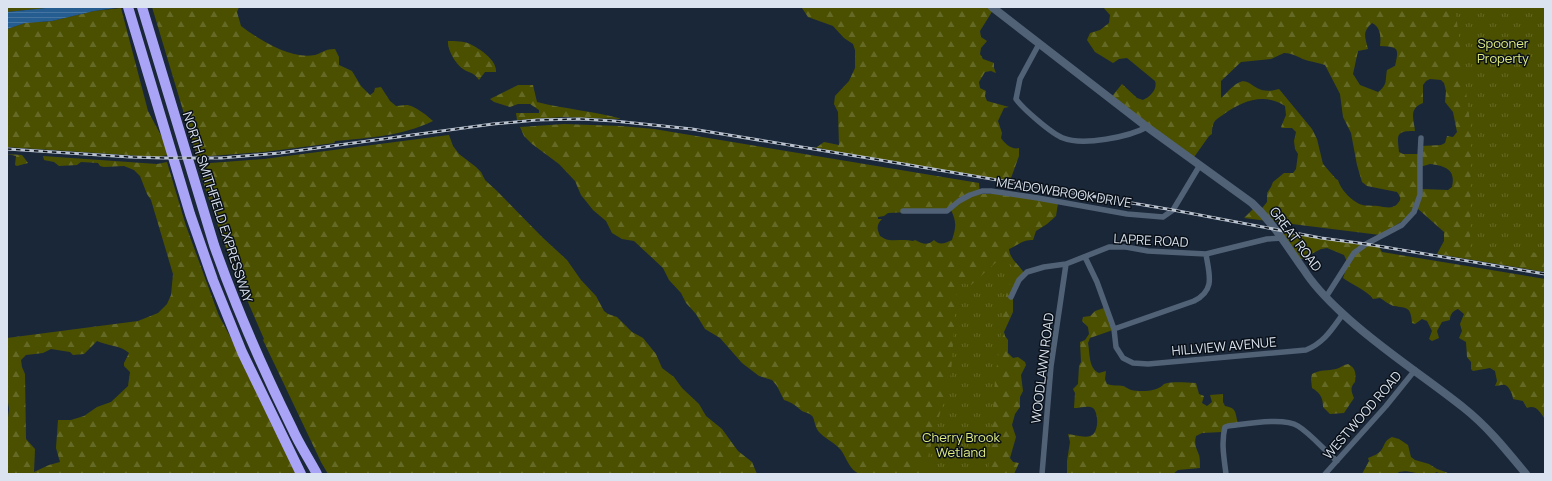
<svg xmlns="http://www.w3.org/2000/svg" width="1552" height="481" font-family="Manrope,sans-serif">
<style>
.forest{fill:url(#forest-firs);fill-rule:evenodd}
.park{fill:url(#park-tufts)}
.water{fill:url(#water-rules)}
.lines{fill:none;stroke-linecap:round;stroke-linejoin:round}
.minor{stroke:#526276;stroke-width:5.5}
.secondary{stroke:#526276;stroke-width:8}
.motorway{stroke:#aaa4f7;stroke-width:10}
.rail-casing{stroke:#b9c2cf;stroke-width:3}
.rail{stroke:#0a1018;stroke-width:1.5;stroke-dasharray:4.5;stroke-linecap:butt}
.labels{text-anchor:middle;stroke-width:3;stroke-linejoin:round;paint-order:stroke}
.park-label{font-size:13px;fill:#e0ec82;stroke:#0a1018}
.street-label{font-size:13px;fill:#dae3ef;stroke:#0a1018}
</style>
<defs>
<pattern id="forest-firs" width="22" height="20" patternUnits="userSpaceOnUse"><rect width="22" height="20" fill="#4b5000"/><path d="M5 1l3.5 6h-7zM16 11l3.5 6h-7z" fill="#646926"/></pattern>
<pattern id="park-tufts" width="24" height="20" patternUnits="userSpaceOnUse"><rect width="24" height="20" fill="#4b5000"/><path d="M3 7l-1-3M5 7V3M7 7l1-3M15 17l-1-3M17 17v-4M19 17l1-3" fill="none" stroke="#646926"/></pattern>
<pattern id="water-rules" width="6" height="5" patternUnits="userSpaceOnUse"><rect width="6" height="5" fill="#265d90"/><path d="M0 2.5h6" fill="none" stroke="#4574a0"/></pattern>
</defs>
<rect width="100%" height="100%" fill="#1a2739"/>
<path class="forest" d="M7,7H57L7,12Z
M152,7H239L237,12L241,26C259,40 292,60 315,55C324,52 325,49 335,49L339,57V65L352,71L361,86L370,95L374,92L375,88L381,87L390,101L396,106C400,106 402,105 406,105C414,105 428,116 433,121C402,136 368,138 335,141L334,143L264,152L197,157Z
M803,7H991L993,10L980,31L981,37L987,41L981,48L980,54L983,59L994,63V68L996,73L991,71L985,72L979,82L980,88L986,91L985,96L987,101L1009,107L1004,108L998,121L1002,133L1001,138C1005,144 1012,150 1019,148V156L1011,178L1017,182L865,157L813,147H817L824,142L839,145L838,112L834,104L835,96L849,81L855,68V50L853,44L844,38L833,26L808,17L802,8Z
M1103,7H1545V272L1437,254L1444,241V232L1417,208L1409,217L1380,235L1244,218L1253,209L1259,212L1267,202V193L1271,187L1273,182L1284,173H1293L1296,169L1298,154L1295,149L1294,141L1296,132L1292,128H1282L1281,127L1286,115L1285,106C1264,92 1242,101 1224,114C1220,117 1214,120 1213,125C1212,128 1212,131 1212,134L1209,136L1192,160L1109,100L1122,84L1137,98L1143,100C1150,97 1158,89 1155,81L1127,58L1119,59L1113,63L1095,52L1087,40L1090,33L1100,30L1109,23L1110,15ZM1372,23C1381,27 1381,38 1380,46C1399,47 1399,48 1395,66L1387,70C1385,80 1388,85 1378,92L1360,85L1353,74L1358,51L1368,49C1365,37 1362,32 1372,23ZM1284,53C1294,53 1300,59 1309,61C1314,62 1319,63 1325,65L1340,94L1343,117L1351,133L1357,165L1362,182L1367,186L1397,192C1400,196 1402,199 1398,203C1393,210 1385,207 1378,206C1370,205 1362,207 1356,202C1349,198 1340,188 1338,180L1336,179L1323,164L1317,139L1312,129L1279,89C1273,91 1264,92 1257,88C1251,85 1246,78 1238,83C1232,86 1227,93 1221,98V81L1241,62L1271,59ZM1430,79L1441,80L1444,83L1446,91L1445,102L1453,112L1457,132L1453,137L1447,136L1445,143L1441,145L1421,146L1419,154H1403L1399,152C1397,134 1396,131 1415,131C1414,119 1408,109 1423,103V85L1426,81ZM1430,164C1445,166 1456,169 1452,187L1448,190L1421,189L1420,167Z
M121,8L148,111L164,141L168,155L157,157L7,147V29L25,23L52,21L94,11Z
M448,41C455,41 464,41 470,44C480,49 497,60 496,72H485L479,80C473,71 470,74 463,69C456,64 447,50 448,41Z
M518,85H533L537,102C564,109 594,111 622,119L563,117L517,120L516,113H539V110L530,104H518L510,107L494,102L490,99Z
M564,124L621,126L654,129L979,183L980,194H999L1058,203L1056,216L1047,224L1036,231L1033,240C1023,239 1017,246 1009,249C1010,260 1019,264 1024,273L1013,293V312L1004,332L1005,336L1008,340V353L1013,358L1018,357L1025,362L1026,365L1021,375L1023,391L1020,397V407L1015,414L1012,425L1016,437L1010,458L1013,462L1019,463L1014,474H874C868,471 862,477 856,472C847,466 846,454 838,447C832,441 824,438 819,432C815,427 815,422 813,417C810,413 806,413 802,411C795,405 793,403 784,400L777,386L772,380L759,376L742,363L720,338L705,329L696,314L686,303L681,293L669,280L663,268L634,241L622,239L612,233L606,221L593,210L581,195L575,181L559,164L532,144L524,136L520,127ZM951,210C957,223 956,227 952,240C945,243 940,246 934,240C927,246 923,244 915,240L913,241C905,239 897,241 889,240C886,240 882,237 880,236C877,229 876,225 882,219H878V217L884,216L888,213Z
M449,135L453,146L459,154L476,167L481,172L485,180L497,191L542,237L567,260L581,280L596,296L604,311L608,314L617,317L632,332L643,338L656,354L662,368L674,377L682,388L699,404L706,416L722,429L738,451L752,462L757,474H328L321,462L263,340L264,339C239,282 215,224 198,164L264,159Z
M7,154L22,155L28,163L17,166L15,165L16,156Z
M43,156L157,164L167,162L186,226L219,316L238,351L298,474H7V426L9,409L7,395V338L138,321L158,313L167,304L171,295L173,274L151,200L147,194L140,176L134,170L124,166L104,167L100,166L98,163L81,162L77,165L59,166L54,162L44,160ZM97,341C107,346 121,345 129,353L124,363V366L130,372L128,386L111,402L97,407L84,416L71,420H58L56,448L60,462L49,465L34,472L35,449L26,439L25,374L22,367L21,360L26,355L43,353L51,349L70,352L73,355L84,354Z
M1278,232L1379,247L1382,252L1545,279V419C1540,412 1536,404 1527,408L1523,401L1513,399C1513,395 1509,386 1505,385C1502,384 1498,386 1495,386L1497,381L1495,371L1490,368L1473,371L1471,369V362L1467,357L1466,342L1459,338L1462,331L1460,324L1464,314L1458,309C1453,311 1450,314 1450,320L1442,322L1437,331L1439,338L1432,341L1429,339L1432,331L1427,321L1422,319L1415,324L1412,323C1411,307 1407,308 1394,306C1389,305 1384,300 1380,298L1373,299C1368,291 1351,284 1343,278L1348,264L1344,255L1327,248L1321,249L1296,262Z
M1104,308L1113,330L1090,338L1088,343C1090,352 1088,368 1099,373L1106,371L1105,379L1107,384C1112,386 1118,385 1123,386C1126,387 1128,389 1131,390C1140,392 1158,392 1164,384C1175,381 1185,383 1196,383L1199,394L1204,396L1202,403L1207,406L1212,402L1210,395L1223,394V402L1225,406C1237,408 1235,413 1238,423L1228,425L1222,432L1202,433L1196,436C1194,444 1196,447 1199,455C1200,458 1200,464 1200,468L1178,470L1173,474H1067V461L1070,442L1068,434C1075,435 1084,438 1090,436C1099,434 1099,413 1093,408C1089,405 1079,408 1074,408L1075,393L1073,389L1078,384L1079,366L1081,362L1080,342L1085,340L1089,334L1088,327L1082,321L1083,317L1090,316L1095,311Z
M1348,364C1356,368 1356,374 1355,382C1350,387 1351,391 1354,398L1344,413L1330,414L1323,407C1323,397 1320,393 1312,388L1311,379L1312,374C1321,369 1328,371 1336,369C1340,368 1343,365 1348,364Z
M1392,437L1399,439L1408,445L1411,457L1415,460L1429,464L1437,469L1451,474H1440L1437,472C1423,479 1405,466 1396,474H1362L1369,461L1368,458C1373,456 1379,454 1382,449C1385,444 1385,440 1392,437Z"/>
<path class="park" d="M1455,7H1545V253L1470,249L1471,130Z
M1003,256L1018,273L1009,286L1006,295L995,380L988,474H923L951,374L957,282L971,285Z"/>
<path class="water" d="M56,7H123L94,11L52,21L25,23L7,29V12Z"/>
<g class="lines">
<path class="minor" d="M1039,44L1020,79L1016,99C1022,108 1052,134 1063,138C1083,146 1129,137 1147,127
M903,211H947L959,201L970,195L982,191H991L1038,198L1127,214L1163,217L1173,210L1200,165
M1085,257L1097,282L1114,329L1116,347L1123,358L1133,363L1148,364L1306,350C1324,343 1332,329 1343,314
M1011,297L1019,280L1027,272L1044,267L1066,264L1109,247H1126L1148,251L1206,254L1267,239L1283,238
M1326,297L1354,253L1366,244L1402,225L1414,212L1420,195V157L1421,138
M1114,329L1194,301C1216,290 1209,274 1206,254
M1042,474L1051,366L1066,264
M1226,474C1224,458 1221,442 1225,427L1228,426C1246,424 1284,417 1298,426C1311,434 1325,451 1337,461
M1325,474L1386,406L1415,370"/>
<path class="secondary" d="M992,7L1147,127L1252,203C1275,225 1286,245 1304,270C1314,286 1328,300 1342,313C1379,348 1424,376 1464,408C1488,427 1507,451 1526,474"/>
<path class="motorway" d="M128,7L190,214L213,280L242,352L301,474
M142,7L214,245C236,308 263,369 292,428C299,444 309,459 317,474"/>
<defs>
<path id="rail" d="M7,149L130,157L164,158H221L280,153L493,124L537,120L581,119L614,121L692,129L874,159L1173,210L1321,238L1366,244L1545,274"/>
</defs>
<use href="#rail" class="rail-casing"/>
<use href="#rail" class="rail"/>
</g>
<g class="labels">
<g class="park-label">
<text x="1503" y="48">Spooner<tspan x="1503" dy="15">Property</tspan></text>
<text x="961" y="442">Cherry Brook<tspan x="961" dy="15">Wetland</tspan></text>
</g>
<g class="street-label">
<text transform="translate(1064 192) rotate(9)" y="5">MEADOWBROOK DRIVE</text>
<text transform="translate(218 207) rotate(72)" y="5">NORTH SMITHFIELD EXPRESSWAY</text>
<text transform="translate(1296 239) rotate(53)" y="5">GREAT ROAD</text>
<text transform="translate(1151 240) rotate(3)" y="5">LAPRE ROAD</text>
<text transform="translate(1224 346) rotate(-5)" y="5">HILLVIEW AVENUE</text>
<text transform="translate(1042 368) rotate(-83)" y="5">WOODLAWN ROAD</text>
<text transform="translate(1362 415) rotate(-49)" y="5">WESTWOOD ROAD</text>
</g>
</g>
<rect width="1552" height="481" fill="none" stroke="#dae3ef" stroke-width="16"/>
</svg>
